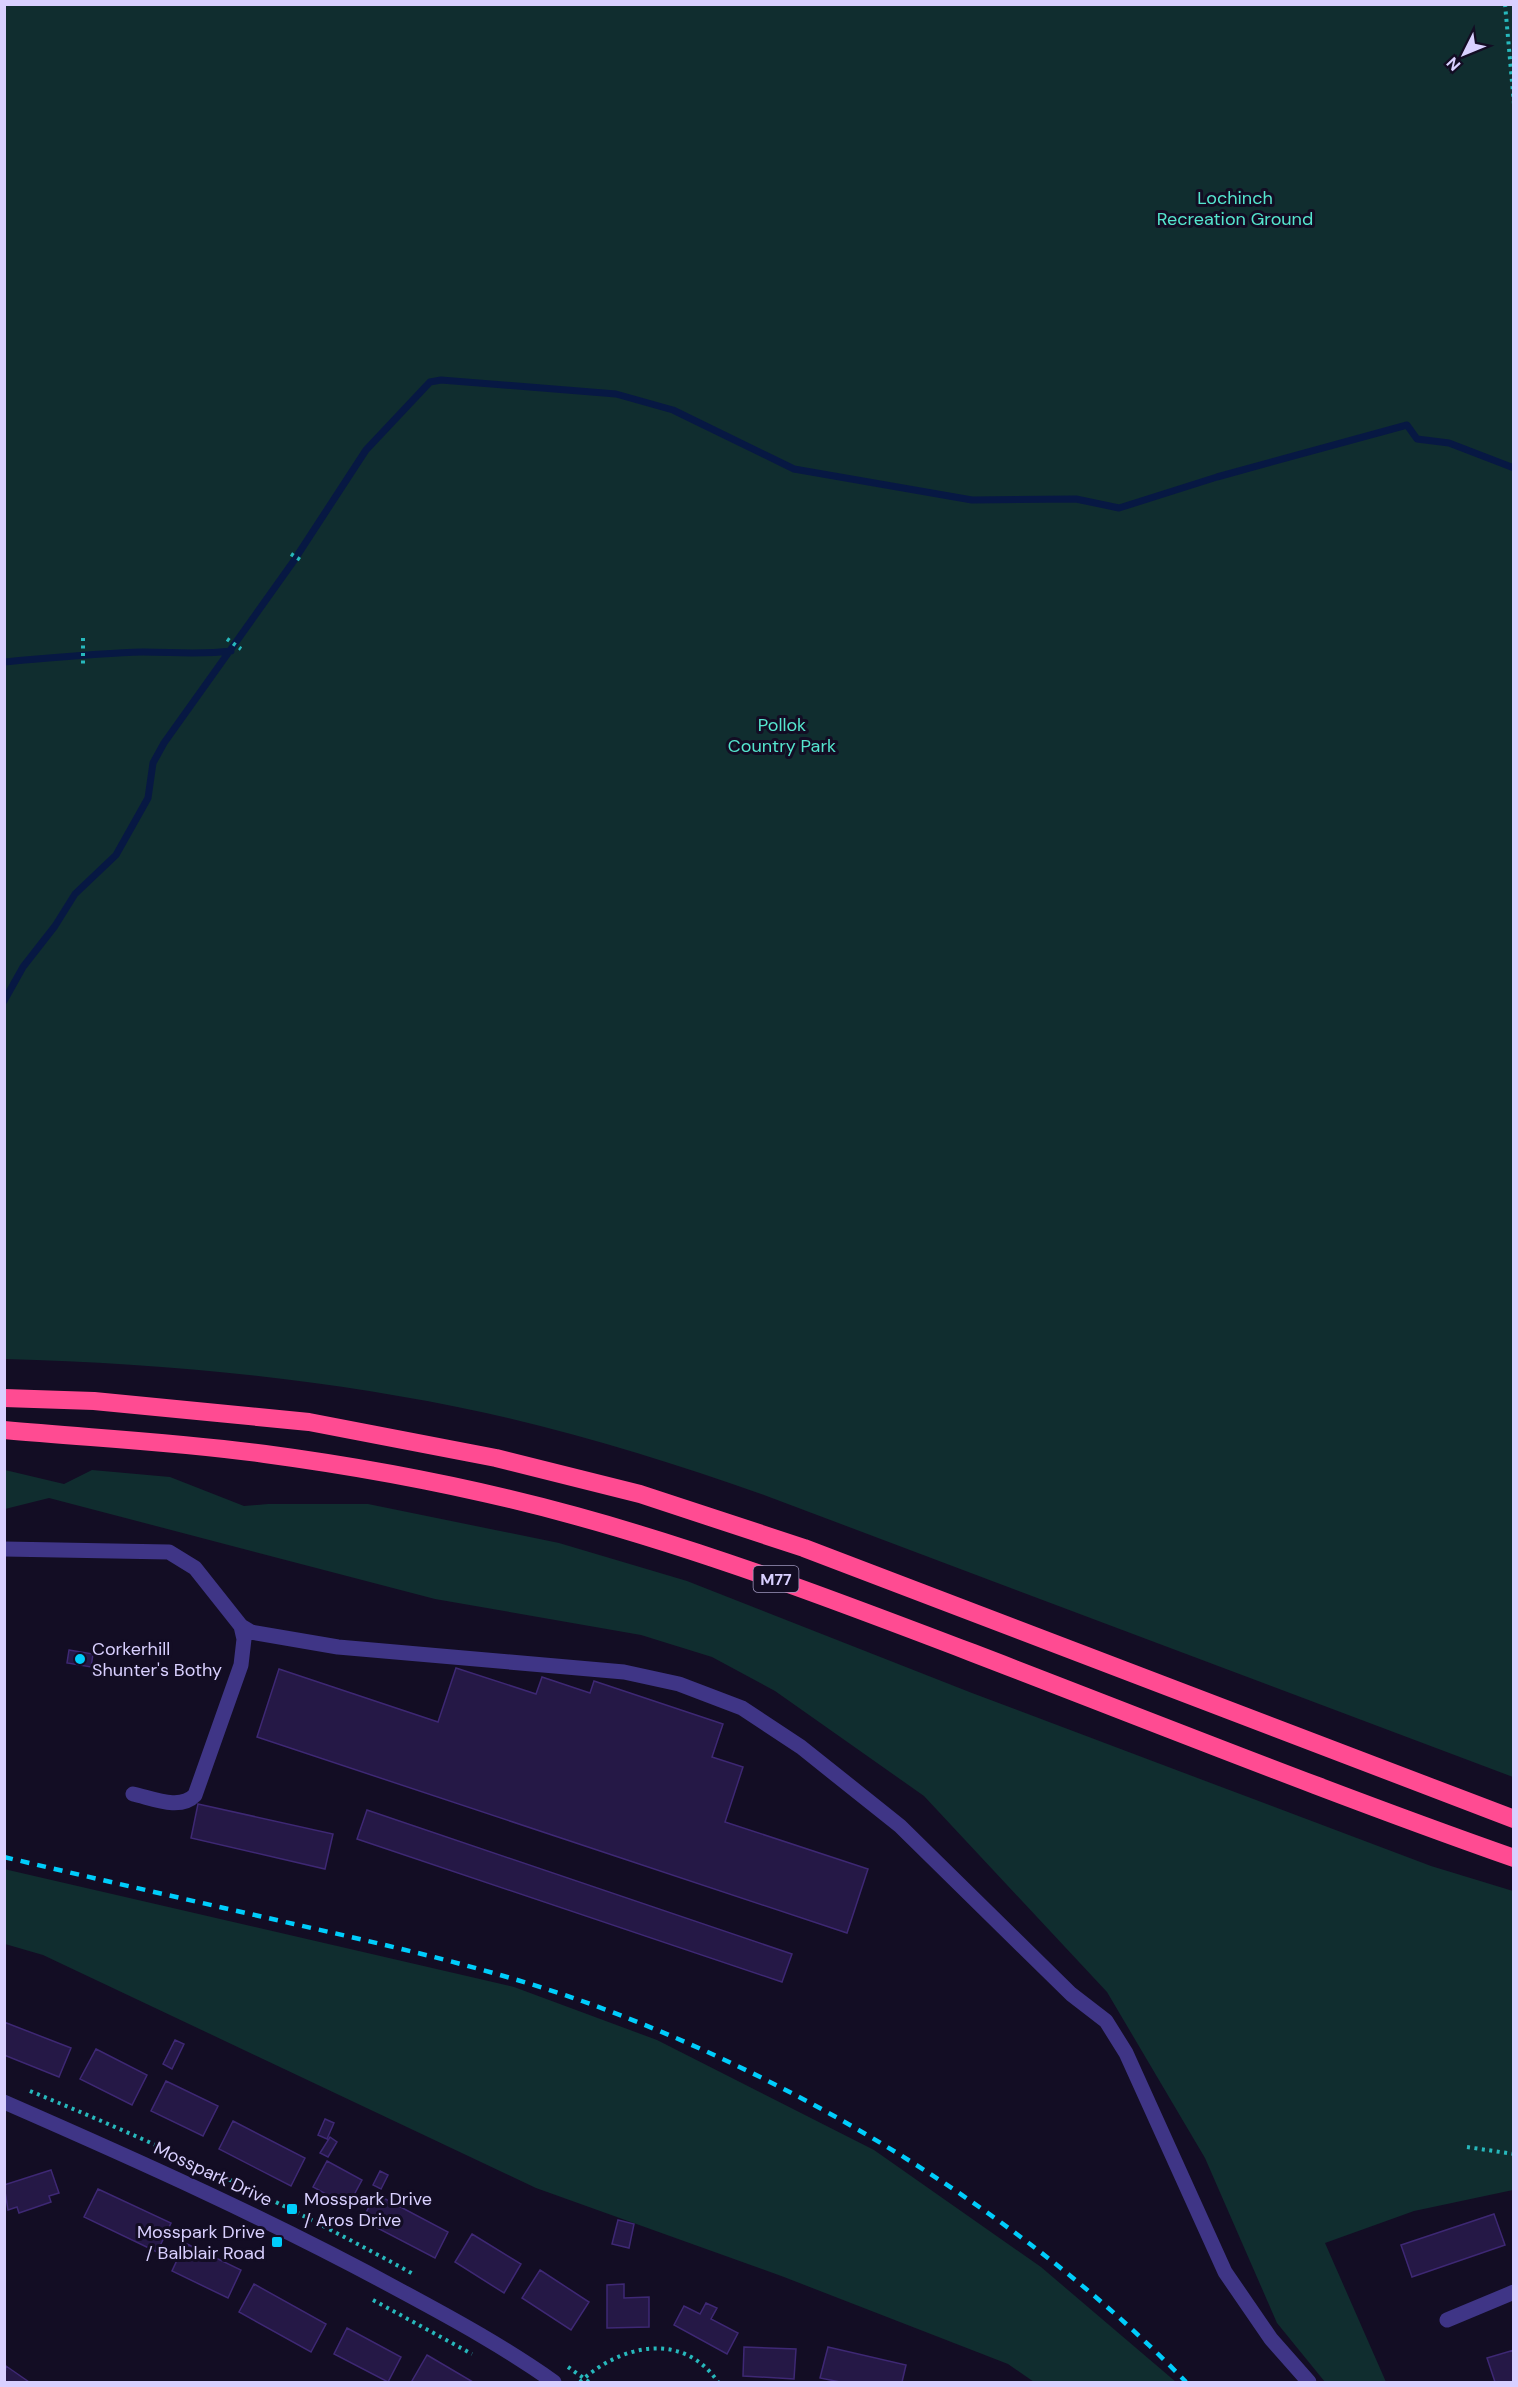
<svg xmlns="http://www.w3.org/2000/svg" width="1518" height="2387" font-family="'DM Sans',sans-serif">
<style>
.green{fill:#102d2f}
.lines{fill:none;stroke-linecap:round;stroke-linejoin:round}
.stream{stroke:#071843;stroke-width:7}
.building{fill:#251846;stroke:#3e2874;stroke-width:1.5}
.path{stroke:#27b8bc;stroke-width:4;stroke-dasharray:3 4.5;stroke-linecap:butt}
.minor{stroke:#3f3586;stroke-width:15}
.highway{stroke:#ff4b92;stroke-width:18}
.rail{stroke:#00cdfb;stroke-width:4.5;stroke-dasharray:9 8;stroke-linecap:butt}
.poi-dot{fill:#00cdfb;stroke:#130d24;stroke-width:2}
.labels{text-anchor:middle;stroke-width:6;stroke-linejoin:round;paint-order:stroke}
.shield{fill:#130d24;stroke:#9e96bd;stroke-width:1.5}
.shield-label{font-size:16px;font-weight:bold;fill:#d9d0ff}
.park-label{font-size:18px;fill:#55e6ce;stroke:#130d24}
.poi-label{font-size:18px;fill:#d9d0ff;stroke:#130d24;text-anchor:start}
.street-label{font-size:18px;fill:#d9d0ff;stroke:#130d24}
</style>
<rect width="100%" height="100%" fill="#130d24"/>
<path class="green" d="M5,4L1513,5V1777L764,1495C673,1463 580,1434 486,1413C329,1379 165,1363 5,1359Z
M5,1470L64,1484L92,1470L170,1477L244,1506L268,1504H368L559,1543L687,1581L972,1693L1431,1866L1513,1891V2190L1414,2211L1325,2243L1386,2382H1325L1277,2323L1205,2158L1107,1992L924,1796L775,1691L712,1657L641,1635L435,1599L49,1498L5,1509Z
M4,1869L514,1987L657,2040L874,2150L1041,2267L1176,2382H1034L1008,2364L784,2277L536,2188L43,1955L5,1944Z"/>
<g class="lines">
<path class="stream" d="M4,662C51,658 97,653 143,652C173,652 201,655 231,651
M4,1001L23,967L55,926L75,894L116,855L148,798L153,763L164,743L293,562L366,450L430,382L441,380L616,394L673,410L794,469L972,500L1076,499L1119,508L1217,477L1407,425L1417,439L1449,443L1514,468"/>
</g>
<path class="building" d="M69,1650L93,1654L91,1667L67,1663Z
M456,1668L536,1694L542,1677L590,1693L594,1681L723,1724L712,1757L743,1767L725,1822L868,1869L847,1933L257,1737L279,1669L438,1722Z
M198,1804L333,1834L325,1869L191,1838Z
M367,1810L792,1954L782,1982L357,1839Z
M4,2022L71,2048L59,2077L4,2055Z
M175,2040L184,2044L172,2069L163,2064Z
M96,2049L147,2075L132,2105L80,2079Z
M166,2081L218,2106L203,2136L151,2111Z
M325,2119L334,2123L327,2139L318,2135Z
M233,2121L305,2158L291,2186L219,2149Z
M330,2137L337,2142L328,2157L320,2153Z
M327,2161L362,2180L348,2206L313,2187Z
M51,2170L59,2193L49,2196L51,2202L19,2213L17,2207L8,2210L4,2185Z
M380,2171L388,2175L381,2189L373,2185Z
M98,2189L171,2223L157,2252L84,2217Z
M376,2194L448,2232L435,2258L362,2220Z
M1494,2214L1505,2245L1412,2277L1401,2245Z
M618,2220L634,2224L629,2248L612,2244Z
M472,2234L521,2264L504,2293L455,2262Z
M185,2243L241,2270L228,2298L172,2271Z
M540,2270L589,2302L571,2330L522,2298Z
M254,2284L326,2324L311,2352L239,2312Z
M624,2284V2298L649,2297V2327L607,2328V2285Z
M706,2303L717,2308L711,2319L738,2333L727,2354L674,2325L684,2306L700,2314Z
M347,2328L401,2357L388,2382L334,2354Z
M744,2347L796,2349L794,2379L743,2376Z
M828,2347L906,2365L902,2382H840L820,2378Z
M1514,2350V2382H1495L1487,2358Z
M427,2355L473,2382H414L412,2381Z
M6,2366L29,2382H4Z"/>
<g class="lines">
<path class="path" d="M1505,4L1514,104
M291,554L302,561
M83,638V665
M227,639L241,649
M30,2091C162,2145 290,2206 415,2275
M1467,2147L1514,2154
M373,2300L472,2354
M568,2367L589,2382
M580,2382C620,2345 682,2330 718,2382"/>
<path class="minor" d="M4,1549L169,1552L195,1568L241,1626L251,1632L338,1647L624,1672L679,1684L742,1708L801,1747L900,1826L1071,1994L1106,2021L1126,2053L1225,2272L1271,2339L1309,2382
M133,1794C152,1798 180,1811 195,1795L241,1665L244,1639L241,1626
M4,2102C139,2161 273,2221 403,2292C455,2320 506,2348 554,2382
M1447,2320L1514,2292"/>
<path class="highway" d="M4,1398L94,1401L309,1422L496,1458L640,1494L804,1548L1514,1819
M4,1430C91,1438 178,1442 265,1454C370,1468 474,1488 576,1516C711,1553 842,1603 973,1653C1153,1722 1332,1794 1514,1858"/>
<path class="rail" d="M4,1857C101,1880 198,1902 294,1924C391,1946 488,1968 582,2001C800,2079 1025,2215 1186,2382"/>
</g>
<g class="poi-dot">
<circle cx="80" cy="1659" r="6"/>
<rect x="286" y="2203" width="12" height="12" rx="3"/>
<rect x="271" y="2236" width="12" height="12" rx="3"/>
</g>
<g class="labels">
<rect class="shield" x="753.5" y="1566" width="45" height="26" rx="4.5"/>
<g class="shield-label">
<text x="776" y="1585">M77</text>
</g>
<g class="park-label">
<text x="1235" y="204">Lochinch<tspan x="1235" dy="21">Recreation Ground</tspan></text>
<text x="782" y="731">Pollok<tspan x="782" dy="21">Country Park</tspan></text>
</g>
<g class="poi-label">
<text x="92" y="1655">Corkerhill<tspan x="92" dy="21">Shunter's Bothy</tspan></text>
<text x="304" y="2205">Mosspark Drive<tspan x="304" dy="21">/ Aros Drive</tspan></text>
<text x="265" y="2238" text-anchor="end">Mosspark Drive<tspan x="265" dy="21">/ Balblair Road</tspan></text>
</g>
<g class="street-label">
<text transform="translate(213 2174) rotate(25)" y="6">Mosspark Drive</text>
</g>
</g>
<rect width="1518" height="2387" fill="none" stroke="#d9d0ff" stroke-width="12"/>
<g transform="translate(1464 54) rotate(227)" stroke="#130d24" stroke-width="4.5" paint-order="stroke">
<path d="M0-4.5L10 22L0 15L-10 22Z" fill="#d9d0ff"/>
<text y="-9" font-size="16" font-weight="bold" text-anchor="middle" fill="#d9d0ff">N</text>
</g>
</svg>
